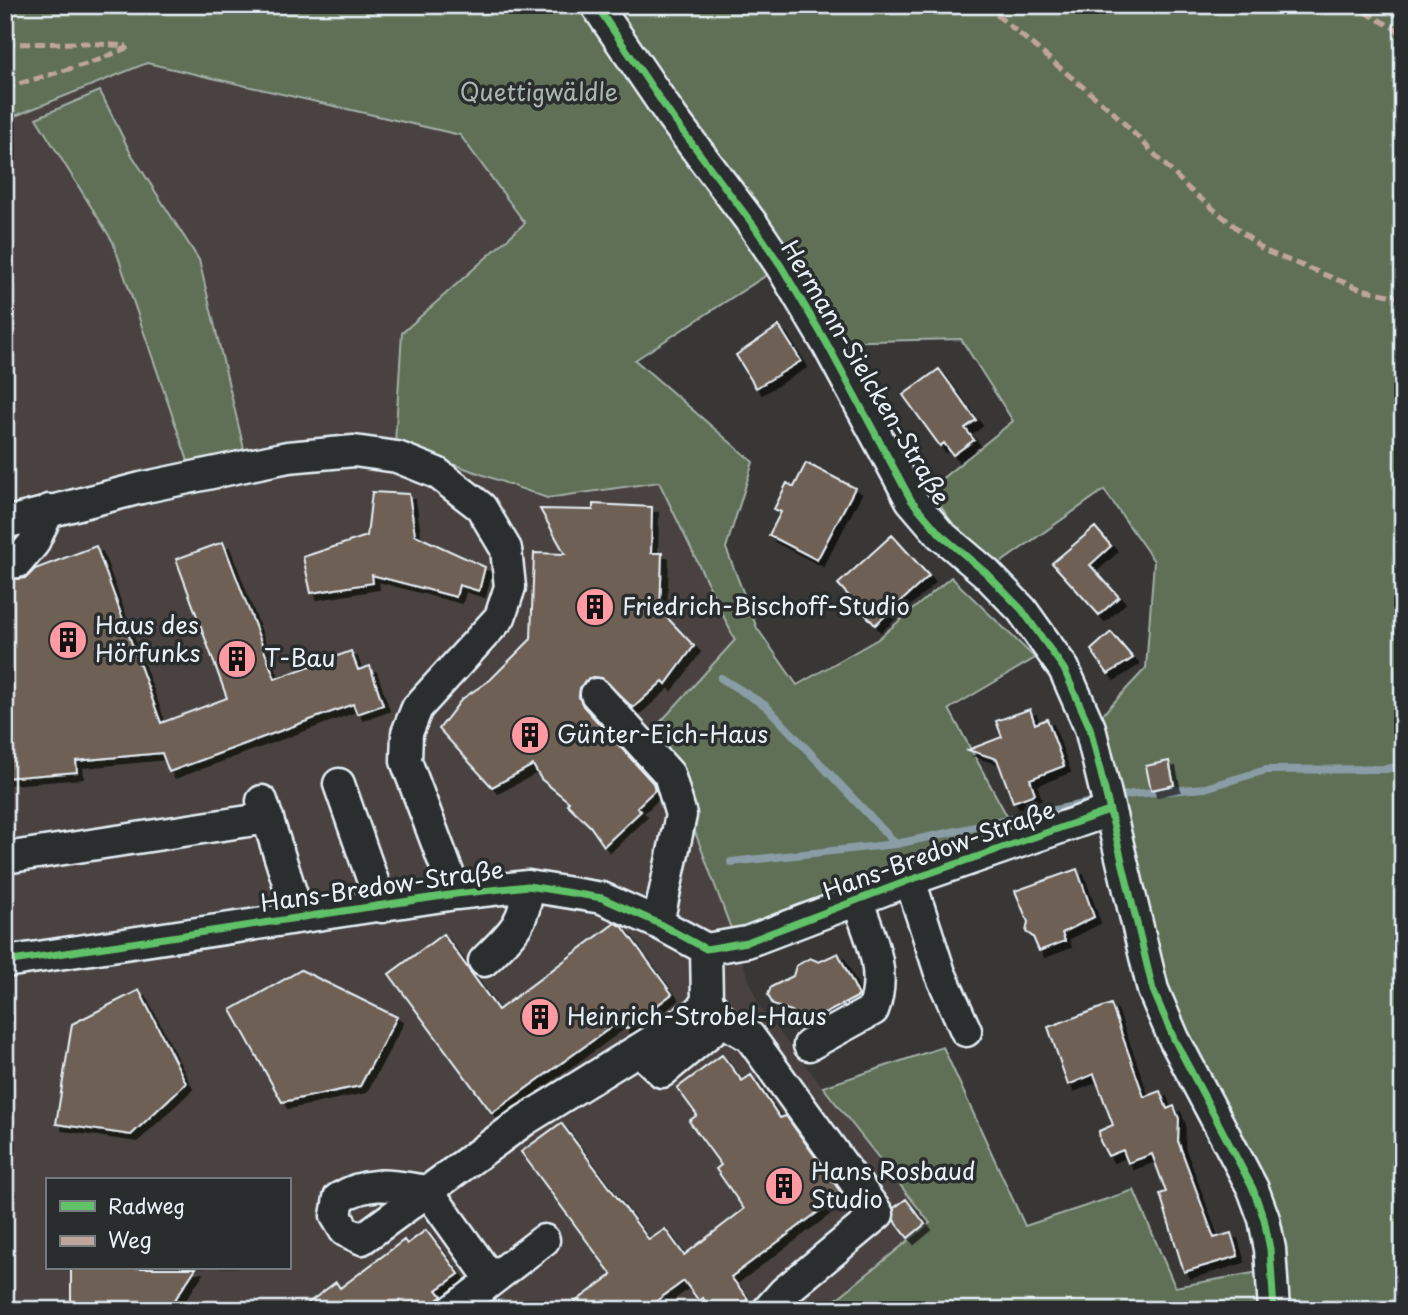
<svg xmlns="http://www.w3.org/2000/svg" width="1408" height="1315" font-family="'Playpen Sans',sans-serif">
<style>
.built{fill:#48433f;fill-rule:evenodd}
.green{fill:#5f6f57;stroke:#a4b0a8;stroke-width:2}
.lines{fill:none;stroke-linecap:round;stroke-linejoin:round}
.stream{stroke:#8a9ca6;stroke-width:8}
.building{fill:#6e6054;stroke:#e8f1f8;stroke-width:2;filter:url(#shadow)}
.minor-casing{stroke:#e8f1f8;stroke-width:35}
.minor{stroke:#2a2d2e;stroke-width:30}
.quiet{stroke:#c0a59a;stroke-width:5;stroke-dasharray:10 5;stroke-linecap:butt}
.cycleway-casing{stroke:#2a2d2e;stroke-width:11}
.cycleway{stroke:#61c268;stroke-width:7}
.labels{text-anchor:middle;stroke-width:7;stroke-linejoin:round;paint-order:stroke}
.park-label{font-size:24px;fill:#aab6b0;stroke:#2a2d2e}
.street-label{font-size:24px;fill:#e8f1f8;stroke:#2a2d2e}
.poi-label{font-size:24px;fill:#e8f1f8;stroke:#2a2d2e;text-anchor:start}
</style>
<defs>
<filter id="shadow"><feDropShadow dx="6" dy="6" stdDeviation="0" flood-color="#0009"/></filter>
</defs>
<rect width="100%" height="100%" fill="#383736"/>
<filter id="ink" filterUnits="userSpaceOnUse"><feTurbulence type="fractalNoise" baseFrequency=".0143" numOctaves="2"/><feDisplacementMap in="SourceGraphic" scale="14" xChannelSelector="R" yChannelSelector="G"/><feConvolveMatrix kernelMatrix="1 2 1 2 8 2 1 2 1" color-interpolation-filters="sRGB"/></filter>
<g filter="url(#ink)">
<path class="built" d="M147,63L460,135L526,223L402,333L547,498L659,482L735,640L656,727L759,1006L930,1224L823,1310H5V120ZM47,1180H289V1268H47Z"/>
<path class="green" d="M5,5H1403V1310H1274L1270,1249L1174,1039L1090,728L1146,668L1154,561L1104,490L986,573L929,489L1013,421L961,339L826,342L781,266L635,360L753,462L726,548L757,628L797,685L878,639L951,577L1035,658L949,709L1014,829L733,934L656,727L735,640L659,482L547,498L395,443L402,333L525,223L460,135L147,63L5,120Z
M100,91L130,152L199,260L245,453L189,464L113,242L36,118Z
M943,1047L1025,1226L1134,1190L1175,1287L1259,1272L1264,1310H823L930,1223L823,1087Z"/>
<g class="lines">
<path class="stream" d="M721,678L766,706L896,844
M1112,798L1133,794L1205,788L1266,770L1385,769L1403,766
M731,862L896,844L1092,802"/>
</g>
<path class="building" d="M779,326L801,361L756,388L736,355Z
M939,369L976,420L965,428L974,440L953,455L944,443L940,446L903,395Z
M806,463L855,488L817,560L769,535L781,512L774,509L787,483L794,487Z
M372,492L409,494L415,535L485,567L479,591L459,585L456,597L372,575L373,583L311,593L303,557L367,536Z
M593,504L652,507L651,553H662L660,610L694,646L666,684L663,681L633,708L602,678L592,677L584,682L580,688L579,697L583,706L653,783L655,790L637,807L641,811L604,846L590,826L567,804L569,802L541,779L533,765L492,787L439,729L462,699L490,680L531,639L534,553L565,554L540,509L593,510Z
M1095,527L1111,546L1090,565L1119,597L1099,615L1052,563Z
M892,535L929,576L875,625L838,584Z
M223,542L275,679L351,651L358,670L370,666L383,705L357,714L353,704L169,772L162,753L76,761L77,772L5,778V580L26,578L35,569L96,546L161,723L227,698L176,559Z
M1111,632L1133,658L1108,674L1091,650Z
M1030,709L1035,724L1047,719L1064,766L1030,779L1035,794L1013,802L997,759L968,750L1002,737L996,721Z
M1169,761L1174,785L1151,790L1146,766Z
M1077,869L1094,917L1062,933L1065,941L1039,951L1033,937L1026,932L1028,922L1015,891Z
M615,923L622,926L672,994L626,1029L620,1021L492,1113L389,974L443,934L498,1010Z
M838,953L859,996L807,1023L803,1016L796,1019L792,1011L773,1005L768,995L771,987L793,976L796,966L810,958L819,962Z
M301,970L397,1017L360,1086L282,1102L231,1010Z
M139,990L186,1083L131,1135L56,1124L72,1024Z
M1111,1004L1144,1097L1160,1091L1167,1109L1174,1106L1179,1119L1178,1141L1214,1238L1231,1233L1238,1256L1184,1272L1160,1194L1166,1192L1152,1154L1128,1163L1123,1150L1108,1156L1100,1141L1099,1131L1113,1125L1094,1074L1068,1085L1048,1027Z
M722,1055L742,1081L751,1075L780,1118L786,1116L842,1194L731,1277L748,1299L734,1310H711L703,1298L699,1301L684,1281L644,1310H564L612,1275L521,1152L561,1123L649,1240L665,1229L684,1255L744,1209L716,1169L721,1165L689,1121L697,1115L677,1088Z
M906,1199L925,1224L908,1238L894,1220V1208Z
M426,1230L459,1274L437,1290L442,1296L424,1310H299L336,1282L340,1288L404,1240L407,1244Z
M71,1268H196L168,1310H71Z"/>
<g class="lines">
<defs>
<path id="minor" d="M596,5L672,117L754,226L781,266L826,342L911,500L940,534L986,573L1022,610L1064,669L1090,728L1153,990L1174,1039L1253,1189L1264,1219L1270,1249L1274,1310
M5,523L141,488L259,463L288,457L354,451L397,457L437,473L481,507L506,549L510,587L500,617L417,708L407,733L406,761L456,894
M5,563L18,562L33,544L49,510
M596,694L669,774L681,815L658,923
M339,784L382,907
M262,801L299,917
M5,858L268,818
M910,880L940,973L966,1031
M484,961C510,935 525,925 528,886
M5,962L456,894L528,886L602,898L658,923L706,949L747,942L910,880L1109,811
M707,1001L723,1021L750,1037L878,1214L784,1292L768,1310
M809,1045L873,1010C888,972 870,936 857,900
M639,1050L662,1072L723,1021
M428,1191C394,1186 370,1179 339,1198L336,1216L345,1231L362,1239L525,1120L699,1012L707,1001L706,949
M428,1191L491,1279
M453,1310L544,1240"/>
</defs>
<use href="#minor" class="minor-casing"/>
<use href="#minor" class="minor"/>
<path class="quiet" d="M985,5L1113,112L1189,189L1265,251L1361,289L1403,298
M1352,5L1403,33
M5,44L84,43L127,46
M5,88L96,61L131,46"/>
<defs>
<path id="cycleway" d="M596,5L672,117L754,226L781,266L826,342L911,500L940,534L986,573L1022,610L1064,669L1090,728L1153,990L1174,1039L1253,1189L1264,1219L1270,1249L1274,1310
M5,962L456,894L528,886L602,898L658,923L706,949L747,942L910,880L1109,811"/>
</defs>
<use href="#cycleway" class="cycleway-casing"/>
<use href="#cycleway" class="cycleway"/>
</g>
</g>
<defs>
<symbol id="building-disc" viewBox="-11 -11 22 22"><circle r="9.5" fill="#ff9aa2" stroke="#2a2d2e"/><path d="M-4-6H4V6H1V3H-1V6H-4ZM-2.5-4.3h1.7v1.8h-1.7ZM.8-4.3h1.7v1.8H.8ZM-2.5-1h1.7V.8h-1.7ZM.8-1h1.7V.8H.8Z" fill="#111"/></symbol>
</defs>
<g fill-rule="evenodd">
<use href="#building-disc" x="573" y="585" width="44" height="44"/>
<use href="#building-disc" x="46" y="618" width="44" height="44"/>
<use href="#building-disc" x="215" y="637" width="44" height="44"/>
<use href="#building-disc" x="508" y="713" width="44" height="44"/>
<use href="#building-disc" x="518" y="995" width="44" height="44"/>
<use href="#building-disc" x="762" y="1164" width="44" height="44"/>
</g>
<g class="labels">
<g class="park-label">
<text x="539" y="101">Quettigwäldle</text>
</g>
<g class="street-label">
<text transform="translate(865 373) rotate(59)" y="8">Hermann-Sielcken-Straße</text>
<text transform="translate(939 851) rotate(-20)" y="8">Hans-Bredow-Straße</text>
<text transform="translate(382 887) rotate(-8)" y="8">Hans-Bredow-Straße</text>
</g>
<g class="poi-label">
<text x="622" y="615">Friedrich-Bischoff-Studio</text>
<text x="95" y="634">Haus des<tspan x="95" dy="28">Hörfunks</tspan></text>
<text x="264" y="667">T-Bau</text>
<text x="557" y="743">Günter-Eich-Haus</text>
<text x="567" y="1025">Heinrich-Strobel-Haus</text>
<text x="811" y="1180">Hans Rosbaud<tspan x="811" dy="28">Studio</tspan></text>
</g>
</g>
<rect width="1408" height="1315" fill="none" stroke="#2a2d2e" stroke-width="28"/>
<rect x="14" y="14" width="1380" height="1287" fill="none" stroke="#e8f1f8" stroke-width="2.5" filter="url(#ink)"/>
<rect x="46" y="1178" width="245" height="91" fill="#2a2d2e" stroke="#767b7f" stroke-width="2"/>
<rect x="60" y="1201" width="35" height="10" fill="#61c268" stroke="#767b7f" stroke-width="2"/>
<text x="108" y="1214" font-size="21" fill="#e8f1f8">Radweg</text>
<rect x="60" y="1236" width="35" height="10" fill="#c0a59a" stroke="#767b7f" stroke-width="2"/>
<text x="108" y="1248" font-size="21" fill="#e8f1f8">Weg</text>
</svg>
